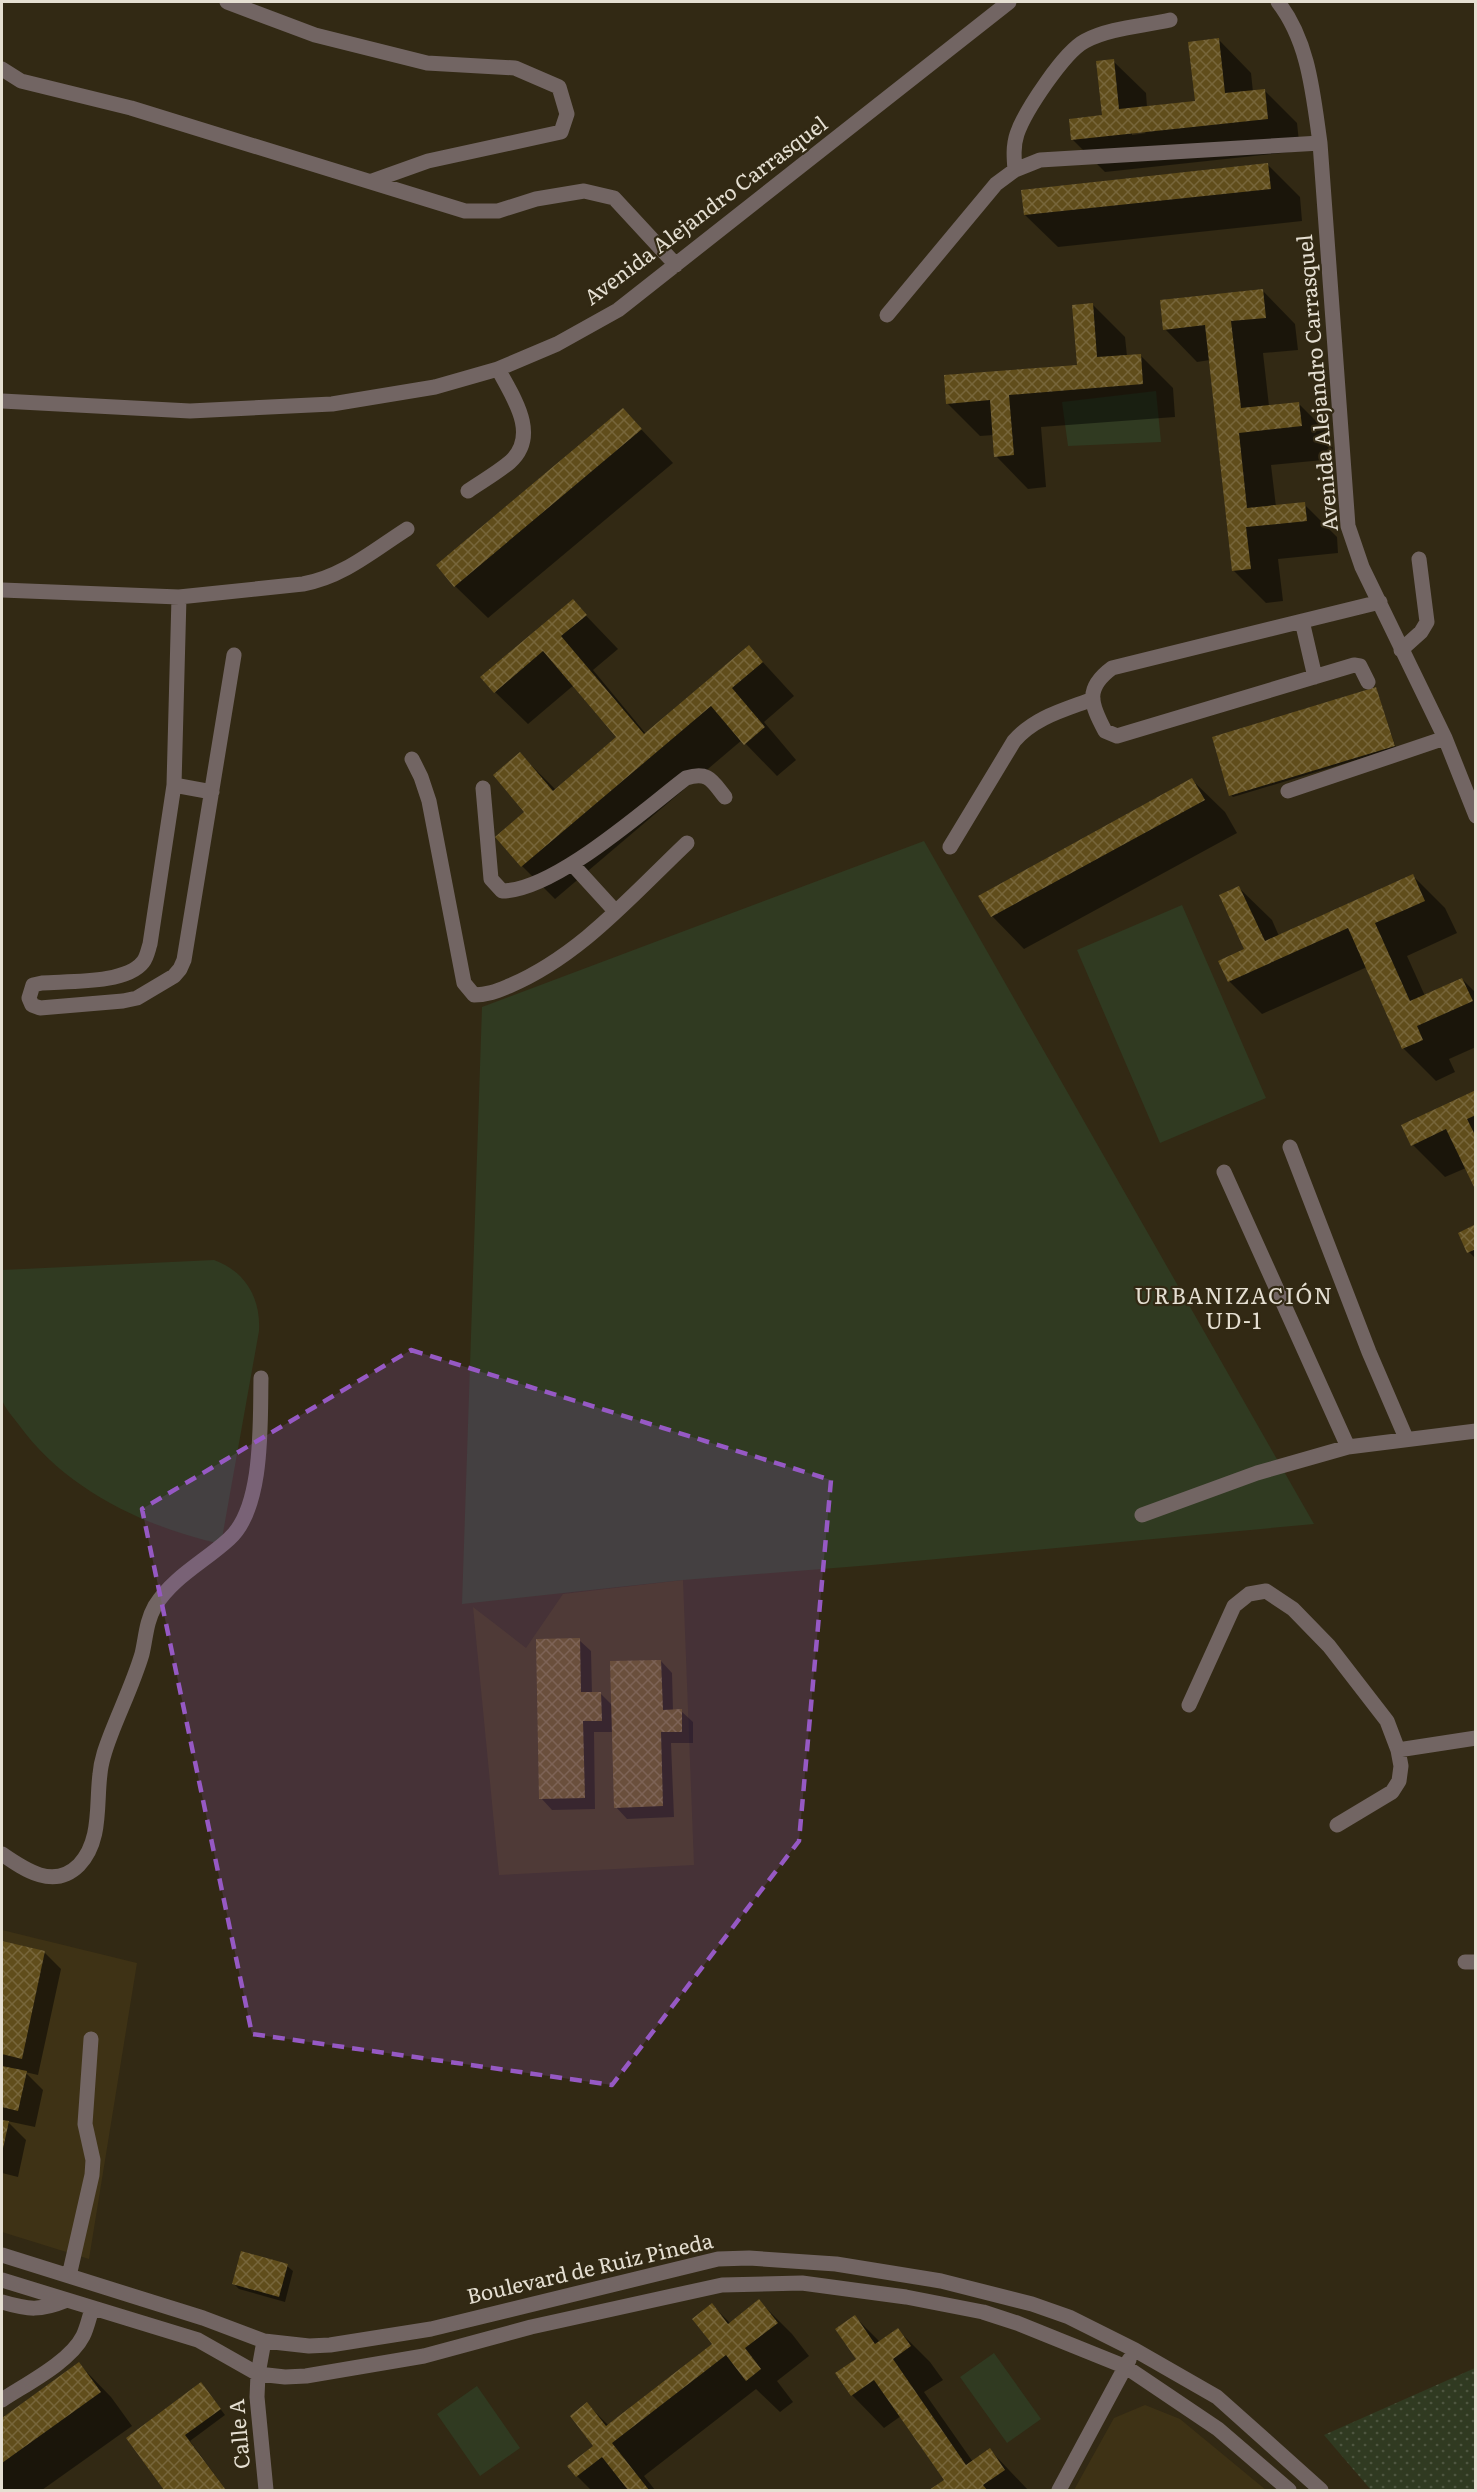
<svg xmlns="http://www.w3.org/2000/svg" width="1477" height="2492" font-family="Literata,serif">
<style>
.built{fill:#3e3215}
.park{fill:url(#park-dots)}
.garden{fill:#303a21}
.shadow{fill:#0007;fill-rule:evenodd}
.building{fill:url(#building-cross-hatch)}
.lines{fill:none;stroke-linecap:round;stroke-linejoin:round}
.minor{stroke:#726563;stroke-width:15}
.marked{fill:#9659c4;fill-opacity:0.2;stroke:#9659c4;stroke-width:4.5;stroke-dasharray:12 8;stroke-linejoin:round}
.labels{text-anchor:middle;stroke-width:4.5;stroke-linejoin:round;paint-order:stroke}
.street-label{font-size:21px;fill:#e5dfd2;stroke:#322914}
.neighbourhood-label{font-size:22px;letter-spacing:1.5px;fill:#e5dfd2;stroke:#322914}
</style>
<defs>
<pattern id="park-dots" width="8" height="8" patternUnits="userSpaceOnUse" patternTransform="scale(1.5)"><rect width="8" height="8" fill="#303a21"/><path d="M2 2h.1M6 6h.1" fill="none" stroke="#4e5640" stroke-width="1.8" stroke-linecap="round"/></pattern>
<pattern id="building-cross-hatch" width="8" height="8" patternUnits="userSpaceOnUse" patternTransform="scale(1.5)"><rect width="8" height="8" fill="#604d1b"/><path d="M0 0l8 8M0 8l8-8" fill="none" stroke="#77663b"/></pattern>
</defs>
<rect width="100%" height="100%" fill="#322914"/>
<path class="built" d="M683,1580L694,1865L499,1875L473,1607L526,1648L563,1594Z
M2,1930L137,1963L89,2259L2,2232Z
M1145,2405L1180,2419L1266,2490H1074L1114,2418Z"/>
<path class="park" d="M1475,2368V2490H1371L1324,2435Z"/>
<path class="garden" d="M1156,391L1161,442L1068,446L1062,402Z
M924,841L1314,1524L872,1565L683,1580L462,1604L482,1007Z
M1182,905L1266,1098L1160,1143L1077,950Z
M214,1260C245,1271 261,1298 259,1331L221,1544C145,1527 66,1490 19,1425C14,1418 4,1408 2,1399C0,1390 2,1376 2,1367C2,1334 2,1302 2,1270Z
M994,2353L1041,2419L1007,2443L960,2377Z
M477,2386L520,2448L480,2476L437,2414Z"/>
<path class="shadow" d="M1219,40L1251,73L1253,92L1264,90L1297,123L1300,151L1105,172L1072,139L1104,116L1113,61L1146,93L1147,107L1197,102ZM1143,131L1146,133L1132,135V132Z
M1267,164L1300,197L1302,221L1058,247L1025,215Z
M1263,291L1295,324L1298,350L1263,353L1269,406L1298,403L1331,436L1334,459L1271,465L1276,507L1304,504L1337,537L1338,553L1278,559L1283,601L1266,603L1233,570L1210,360L1197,362L1165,329Z
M1092,304L1125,337L1127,356L1140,355L1173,388L1175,417L1041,427L1046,487L1028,489L996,456L994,435L980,436L947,403L1079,366Z
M623,410L673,463L488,618L455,586Z
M572,601L618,649L593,670L646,734L749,647L794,696L764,722L796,760L777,776L742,740L555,899L522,866L497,837L526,812L520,754L556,790L618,737L574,685L528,724L495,692Z
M1376,689L1396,748L1233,797L1231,795Z
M1192,780L1225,812L1237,833L1024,949L992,916Z
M1413,876L1445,908L1457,933L1407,956L1425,996L1462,979L1476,993V1047L1449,1059L1455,1072L1436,1081L1403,1048L1367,967L1262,1014L1229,981L1246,950L1239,888L1272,920L1279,936Z
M1476,1091V1187L1466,1168L1445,1177L1413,1145Z
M1476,1226V1259L1469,1252Z
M579,1640L591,1651L592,1694L600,1693L612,1705L661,1661L672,1673L673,1711H681L693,1722V1743H671L674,1817L627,1819L616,1807L613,1732H594L595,1809L552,1810L541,1798Z
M2,1943L44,1952L61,1969L38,2075L25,2072L43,2090L35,2127L7,2121L26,2140L18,2177L2,2173Z
M287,2266L293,2271L285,2302L239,2289L234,2284Z
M759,2301L792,2334L809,2356L777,2381L793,2402L780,2412L756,2389L644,2476L655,2490H591L577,2476L595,2446L587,2404L609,2426L714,2344L712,2305L730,2323Z
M855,2317L880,2342L898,2330L930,2362L943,2380L924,2392L973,2462L990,2450L1028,2490H932L946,2481L901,2416L884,2428L852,2395L858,2359Z
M79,2364L111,2397L132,2426L42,2490H2V2420Z
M206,2390L225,2415L190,2441L226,2490H166L128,2438Z"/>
<path class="building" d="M1219,38L1225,93L1265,89L1268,119L1071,140L1069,119L1102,115L1096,61L1114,59L1119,109L1195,101L1188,42Z
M1268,163L1271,189L1024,215L1021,190Z
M1263,289L1266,318L1231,321L1241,408L1299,402L1302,426L1239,433L1247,508L1305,502L1307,521L1246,527L1251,569L1232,571L1205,325L1163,330L1160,300Z
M1093,303L1097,357L1141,354L1143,384L1009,395L1014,455L994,457L990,400L946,404L944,375L1077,365L1072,305Z
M623,408L642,429L454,587L436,565Z
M573,599L587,615L561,636L644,734L749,645L763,662L732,688L765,727L744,745L711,706L521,867L495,837L524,812L493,775L520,752L553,791L616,737L543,651L494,693L480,677Z
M1376,687L1395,746L1229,796L1212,737Z
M1192,778L1205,800L991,917L978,896Z
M1413,874L1425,901L1375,923L1410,1001L1462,978L1473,1001L1417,1026L1423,1040L1402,1049L1348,928L1228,982L1218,961L1244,949L1219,895L1239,886L1265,941Z
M1476,1090V1115L1467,1119L1476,1137V1191L1446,1129L1411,1146L1401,1125Z
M1476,1224V1249L1467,1253L1458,1233Z
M580,1638L581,1692H601L602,1721H583L585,1798L539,1799L536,1639Z
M661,1660L663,1710L682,1709V1732H661L663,1806L614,1808L610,1661Z
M2,1941L45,1951L22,2059L2,2054Z
M2,2066L27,2071L18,2111L2,2107Z
M2,2120L9,2121L2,2153Z
M241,2251L288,2264L279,2297L232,2284Z
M759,2299L778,2323L745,2348L761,2369L746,2381L726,2355L612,2443L649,2490H628L602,2457L576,2477L567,2466L593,2446L570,2416L587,2402L606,2426L712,2344L692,2319L712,2303L728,2324Z
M855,2315L875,2344L898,2328L911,2346L893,2359L966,2465L990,2448L1005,2470L983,2485L987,2490H929L944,2480L874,2380L851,2396L835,2373L856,2359L835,2329Z
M79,2362L101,2392L2,2463V2418Z
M201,2382L221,2409L185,2435L226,2490H164L126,2438Z"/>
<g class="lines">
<path class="minor" d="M227,2L315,35L427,63L515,68L559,87L567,114L561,132L428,161L372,181
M1278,2C1309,42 1313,94 1320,143L1348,526L1362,567L1445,738L1476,816
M2,69L21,81L131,108L465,211H498L536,199L584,191L614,198L676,265
M1015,170C1014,158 1013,146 1017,134C1025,111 1064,52 1085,41C1109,28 1143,26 1170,20
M887,315L996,184L1015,170L1040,160L1320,143
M2,401L190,411L332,404L435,387L498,369L557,344L618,310L1009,2
M468,491C481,482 497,473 510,462C540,435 513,397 498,369
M2,590L179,597L303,584C343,577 374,550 407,529
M179,597L174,785L150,944C148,950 147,957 143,962C126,984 69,981 42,983L33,985L29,998L32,1005L40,1008L123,1001L137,998L174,976L180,969L184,960L234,655
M1302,621L1315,677
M1401,650L1421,632L1427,622L1419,559
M1368,682L1360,666L1354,665L1117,736L1105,731C1090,703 1085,688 1112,668L1380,602
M412,759L421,777L429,801L464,983L474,995C488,995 497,991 509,986C580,956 632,895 687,843
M174,785L212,792
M483,788L491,879L502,891C554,891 644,810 686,778C709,771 712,781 725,797
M1288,791L1445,738
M950,847L1014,741C1035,717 1064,710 1093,699
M573,865L615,911
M1290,1147L1369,1352L1406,1438
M1224,1172L1348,1447
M1142,1515L1257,1473L1348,1447L1476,1431
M1189,1705L1234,1606L1249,1594L1266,1591L1293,1609L1329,1646L1387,1721L1398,1750L1401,1766L1399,1781L1392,1792L1337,1825
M1398,1750L1476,1738
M2,1854C25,1870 54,1890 79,1865C102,1841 96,1804 100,1774C101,1760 106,1747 111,1734C121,1708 134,1681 142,1654C146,1637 146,1622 155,1606C173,1577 204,1562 229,1539C264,1508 260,1422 261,1378
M1465,1962H1476
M2,2255L203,2318L264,2341L309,2346L330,2345L431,2329L718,2259L749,2258L836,2264L941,2281L1032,2304L1069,2317L1135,2350L1217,2397L1321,2490
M69,2276L92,2175L93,2160L85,2124L91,2039
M2,2280L198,2340L258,2374L285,2377L306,2376L424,2356L531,2327L722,2285L802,2283L906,2297L983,2312L1017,2323L1126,2367L1218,2429L1289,2490
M2,2302C29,2310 40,2311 67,2300
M264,2341L258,2374L257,2397L266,2490
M2,2400C26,2384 70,2362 83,2336C87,2328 89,2318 92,2309
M1059,2490L1129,2360"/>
</g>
<path class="marked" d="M411,1350L831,1480L799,1841L612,2085L252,2034L142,1509Z"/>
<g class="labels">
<g class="street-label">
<text transform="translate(706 211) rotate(-37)" y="7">Avenida Alejandro Carrasquel</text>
<text transform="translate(1318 383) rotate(-95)" y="7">Avenida Alejandro Carrasquel</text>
<text transform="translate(590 2269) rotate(-13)" y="7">Boulevard de Ruiz Pineda</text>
<text transform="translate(240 2434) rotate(-95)" y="7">Calle A</text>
</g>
<g class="neighbourhood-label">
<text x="1234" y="1304">URBANIZACIÓN<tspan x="1234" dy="25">UD-1</tspan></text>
</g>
</g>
<rect width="1477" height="2492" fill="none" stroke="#e5dfd2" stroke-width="6"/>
</svg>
